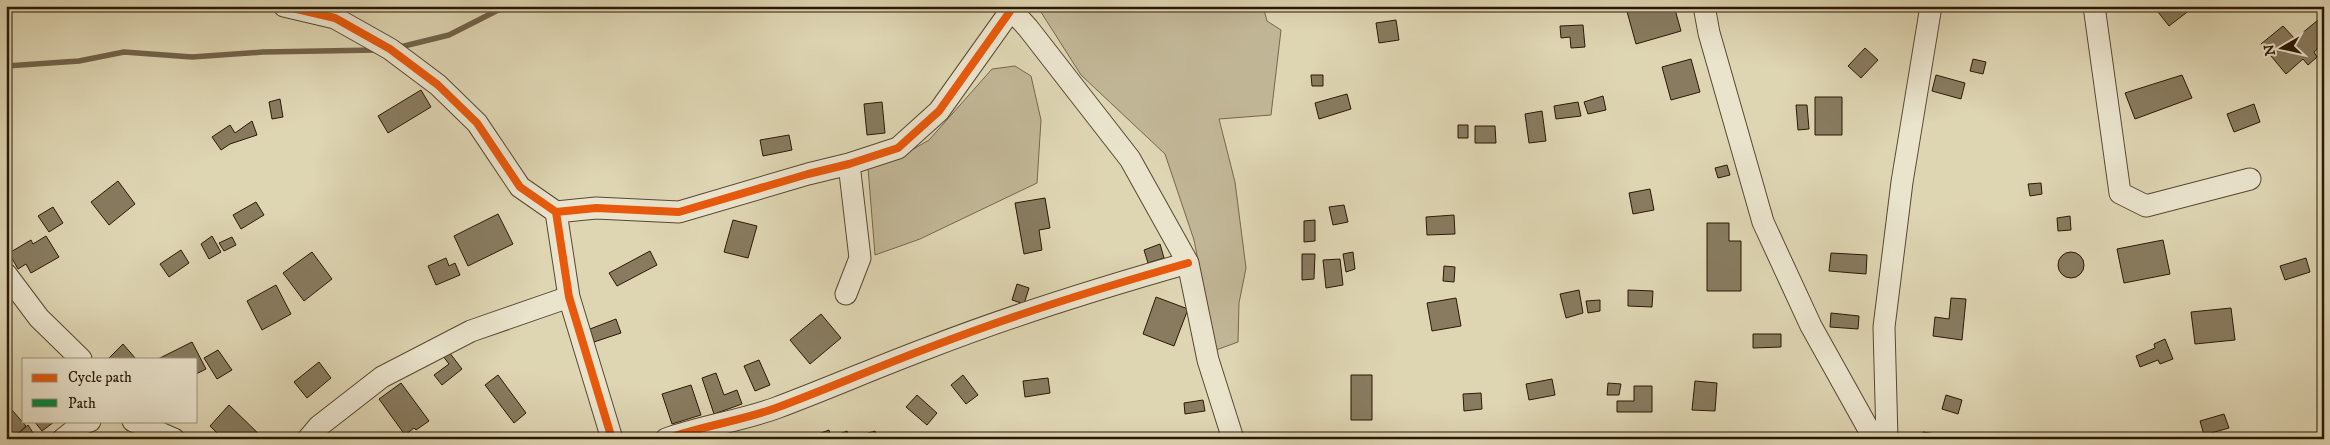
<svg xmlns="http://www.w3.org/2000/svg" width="2330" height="445" font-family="'IM FELL DW Pica',serif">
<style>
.green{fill:#c0b595;stroke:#76674d}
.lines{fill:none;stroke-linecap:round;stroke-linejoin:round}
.stream{stroke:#726349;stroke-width:5.5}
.building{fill:#887b5f;stroke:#2b1905}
.minor-casing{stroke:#584830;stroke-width:23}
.minor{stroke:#eae4cd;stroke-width:21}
.quiet{stroke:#00873e;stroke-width:6;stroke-dasharray:12 6;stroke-linecap:butt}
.cycleway-casing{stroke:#eae4cd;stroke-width:11}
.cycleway{stroke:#e8590c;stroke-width:8}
</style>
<rect width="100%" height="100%" fill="#ded5b2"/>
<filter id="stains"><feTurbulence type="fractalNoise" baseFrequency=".004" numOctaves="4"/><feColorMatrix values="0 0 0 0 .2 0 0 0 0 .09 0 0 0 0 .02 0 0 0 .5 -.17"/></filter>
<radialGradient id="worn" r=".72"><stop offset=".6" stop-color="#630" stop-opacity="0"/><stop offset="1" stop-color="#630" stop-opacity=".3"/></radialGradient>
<path class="green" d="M1044,6H1263L1267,21L1281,30L1271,115L1219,119L1235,182L1246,268L1239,303L1238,342L1216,350L1194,240L1165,154L1081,75L1039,9Z
M1015,66L1031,76L1041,120L1037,183L920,239L875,255L868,168L905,154L929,140L992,69Z"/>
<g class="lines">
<path class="stream" d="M396,48L449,35L506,6
M6,66L79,61L124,52L192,57L263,52L377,50"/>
</g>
<path class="building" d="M1631,6H1674L1681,31L1636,44L1626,8Z
M2166,6H2195L2169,26L2158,12Z
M1396,20L1399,40L1379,43L1376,23Z
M2318,20L2324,27V43L2314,52L2317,57L2308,65L2303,59L2286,74L2261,44L2283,26L2295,39Z
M1583,25L1585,47L1571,48L1570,37L1561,38L1560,26Z
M1865,48L1878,60L1861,78L1848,66Z
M1691,59L1700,92L1671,100L1662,67Z
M1973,59L1986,62L1983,74L1970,71Z
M1311,75H1323V86H1312Z
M1936,75L1965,83L1961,99L1932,91Z
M2182,75L2192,98L2135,119L2125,93Z
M421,90L431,107L388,133L378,116Z
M1347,94L1351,109L1319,119L1315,103Z
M1603,96L1606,110L1588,114L1584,102Z
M1815,97H1842V135H1815Z
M280,99L283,117L272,119L269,102Z
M882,102L885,133L867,135L864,104Z
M1578,102L1581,116L1556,119L1554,106Z
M2254,104L2260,122L2234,132L2227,114Z
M1796,105H1807L1809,129L1798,130Z
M1542,111L1546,141L1529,143L1525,114Z
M252,121L257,135L230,144L221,150L212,137L230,125L235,133Z
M1458,125H1468V138H1458Z
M1475,126H1495L1496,143H1475Z
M789,135L792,150L763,156L760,140Z
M1727,165L1730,175L1718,178L1715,168Z
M118,181L135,204L109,225L91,202Z
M2041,183L2042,194L2030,196L2028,184Z
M1650,189L1654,210L1633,214L1629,193Z
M1045,198L1050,228L1039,230L1042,250L1024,254L1015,203Z
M256,202L264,215L241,229L233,215Z
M1344,205L1348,222L1333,225L1329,207Z
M53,207L63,223L49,232L38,216Z
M498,214L513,244L468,266L454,236Z
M1454,215L1455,234L1427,235L1426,217Z
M2070,216L2071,230L2058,231L2057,218Z
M733,220L757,226L748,258L724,252Z
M1315,220V241L1304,242V221Z
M1707,223H1729V241H1741V291H1707Z
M46,236L59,257L31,273L26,264L18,269L9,253L31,240L33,244Z
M212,236L221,252L209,259L201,244Z
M232,237L236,245L224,251L219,243Z
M2163,240L2170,274L2124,283L2117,249Z
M1160,244L1164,258L1148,263L1144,250Z
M181,250L189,263L169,277L160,264Z
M650,251L657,265L617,286L609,273Z
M312,252L332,279L304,301L283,273Z
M1353,252L1355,269L1346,272L1343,254Z
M2058 265a13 13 0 1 1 26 0a13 13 0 1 1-26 0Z
M1831,253L1867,255L1866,274L1829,271Z
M1302,254H1315L1314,279L1302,280Z
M446,258L449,266L455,263L460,275L436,285L428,266Z
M2306,258L2310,272L2285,280L2280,266Z
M1340,259L1343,285L1326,288L1323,260Z
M1444,266L1455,267L1454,282L1443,281Z
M1017,284L1029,288L1024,304L1012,300Z
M276,285L291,314L262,330L247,301Z
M1579,290L1583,313L1566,318L1560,294Z
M1628,290L1653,291L1652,307L1628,306Z
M1156,297L1188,309L1174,346L1143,334Z
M1456,298L1461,326L1432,331L1427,303Z
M1951,298L1966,299L1962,340L1933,336L1935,317L1949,319Z
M1600,300V311L1588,313L1586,301Z
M2231,308L2235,340L2195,344L2191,312Z
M1831,313L1859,316L1858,329L1830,327Z
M821,314L841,338L810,364L790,340Z
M616,319L621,333L594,342L590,329Z
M1753,334H1781V347L1753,348Z
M2165,339L2173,359L2160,364L2158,360L2140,367L2136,356L2155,348L2154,344Z
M192,342L206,369L196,374V359H158Z
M123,344L136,359H108Z
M218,350L232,370L217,379L204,358Z
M449,352L462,369L442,385L434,375L449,364L443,356Z
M759,360L770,385L755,391L744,366Z
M319,362L331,378L307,398L294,382Z
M716,373L724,395L737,390L742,404L714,414L702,378Z
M498,375L526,413L514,423L485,385Z
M963,375L978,395L966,404L951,385Z
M1351,375H1372V420H1351Z
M1048,378L1050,393L1025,397L1023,381Z
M1552,379L1555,395L1529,400L1526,384Z
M1695,381L1717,383L1715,411L1692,410Z
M401,383L429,421L416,430L414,428L405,435L379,399Z
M1608,383L1621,384L1619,395H1607Z
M691,385L701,415L672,424L662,394Z
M1634,386H1652V412H1617V401H1634Z
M1481,393L1482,409L1464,411L1463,394Z
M917,395L937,413L927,425L906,407Z
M1946,395L1962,400L1958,414L1942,409Z
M1203,400L1205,411L1185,414L1184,403Z
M229,405L264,439H223L210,426Z
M12,410L26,426L12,439H6V414Z
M2224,414L2229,428L2204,435L2200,421Z
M34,421H53L54,422L42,431Z
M28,425L37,439H12Z
M829,430L831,437L847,431L849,437L859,434L861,439H811L810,437Z
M875,431L878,439H867L865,434Z
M1923,432L1951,436L1950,439H1922Z
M1695,435L1713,436V439H1695Z"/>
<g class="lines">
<defs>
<path id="minor" d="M284,6L335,18L390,49L438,85L477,123L520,187L556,212L569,297L612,439
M1008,6L1028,28L1130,159L1188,263L1208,360L1233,439
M1704,6L1709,33L1763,222L1811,326L1874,439
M2094,6L2120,193L2146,206L2250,179
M556,212L596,208L679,212L808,174L849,164L898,148L939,111L1011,10
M6,274L39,318L81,359
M846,294L860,258L849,164
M133,421L174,439
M63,439L82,424L90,421
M308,439L319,426L382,377L471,331L569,297
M666,439C702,426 740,421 776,408C827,389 877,367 928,348C1013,315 1100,288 1188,263
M1887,439L1884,327L1902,182L1931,6"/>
</defs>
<use href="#minor" class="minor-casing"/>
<use href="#minor" class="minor"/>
<path class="quiet" d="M2322,13L2324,12"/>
<defs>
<path id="cycleway" d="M284,6L335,18L390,49L438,85L477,123L520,187L556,212L569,297L612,439
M556,212L596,208L679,212L808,174L849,164L898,148L939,111L1011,10
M666,439C702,426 740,421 776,408C827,389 877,367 928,348C1013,315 1100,288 1188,263"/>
</defs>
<use href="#cycleway" class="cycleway-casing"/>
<use href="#cycleway" class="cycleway"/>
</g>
<rect width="2330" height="445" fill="none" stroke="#ded5b2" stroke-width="25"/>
<rect x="8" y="8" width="2315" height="430" fill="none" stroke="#2b1905" stroke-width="2.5"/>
<rect x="12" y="12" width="2305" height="420" fill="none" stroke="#2b1905"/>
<rect x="22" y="358" width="175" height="65" fill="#eae4cd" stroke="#9e937d"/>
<rect x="32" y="374" width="25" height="8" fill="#e8590c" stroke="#9e937d"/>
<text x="68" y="382" font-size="15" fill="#2b1905">Cycle path</text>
<rect x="32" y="399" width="25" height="8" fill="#00873e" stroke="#9e937d"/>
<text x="68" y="408" font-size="15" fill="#2b1905">Path</text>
<g transform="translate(2282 48) rotate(261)" stroke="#eae4cd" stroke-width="4" paint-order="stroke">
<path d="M0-4L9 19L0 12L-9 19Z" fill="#2b1905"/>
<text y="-8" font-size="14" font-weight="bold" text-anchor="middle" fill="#2b1905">N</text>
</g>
<rect width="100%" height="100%" filter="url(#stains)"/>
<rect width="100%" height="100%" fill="url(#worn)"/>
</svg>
